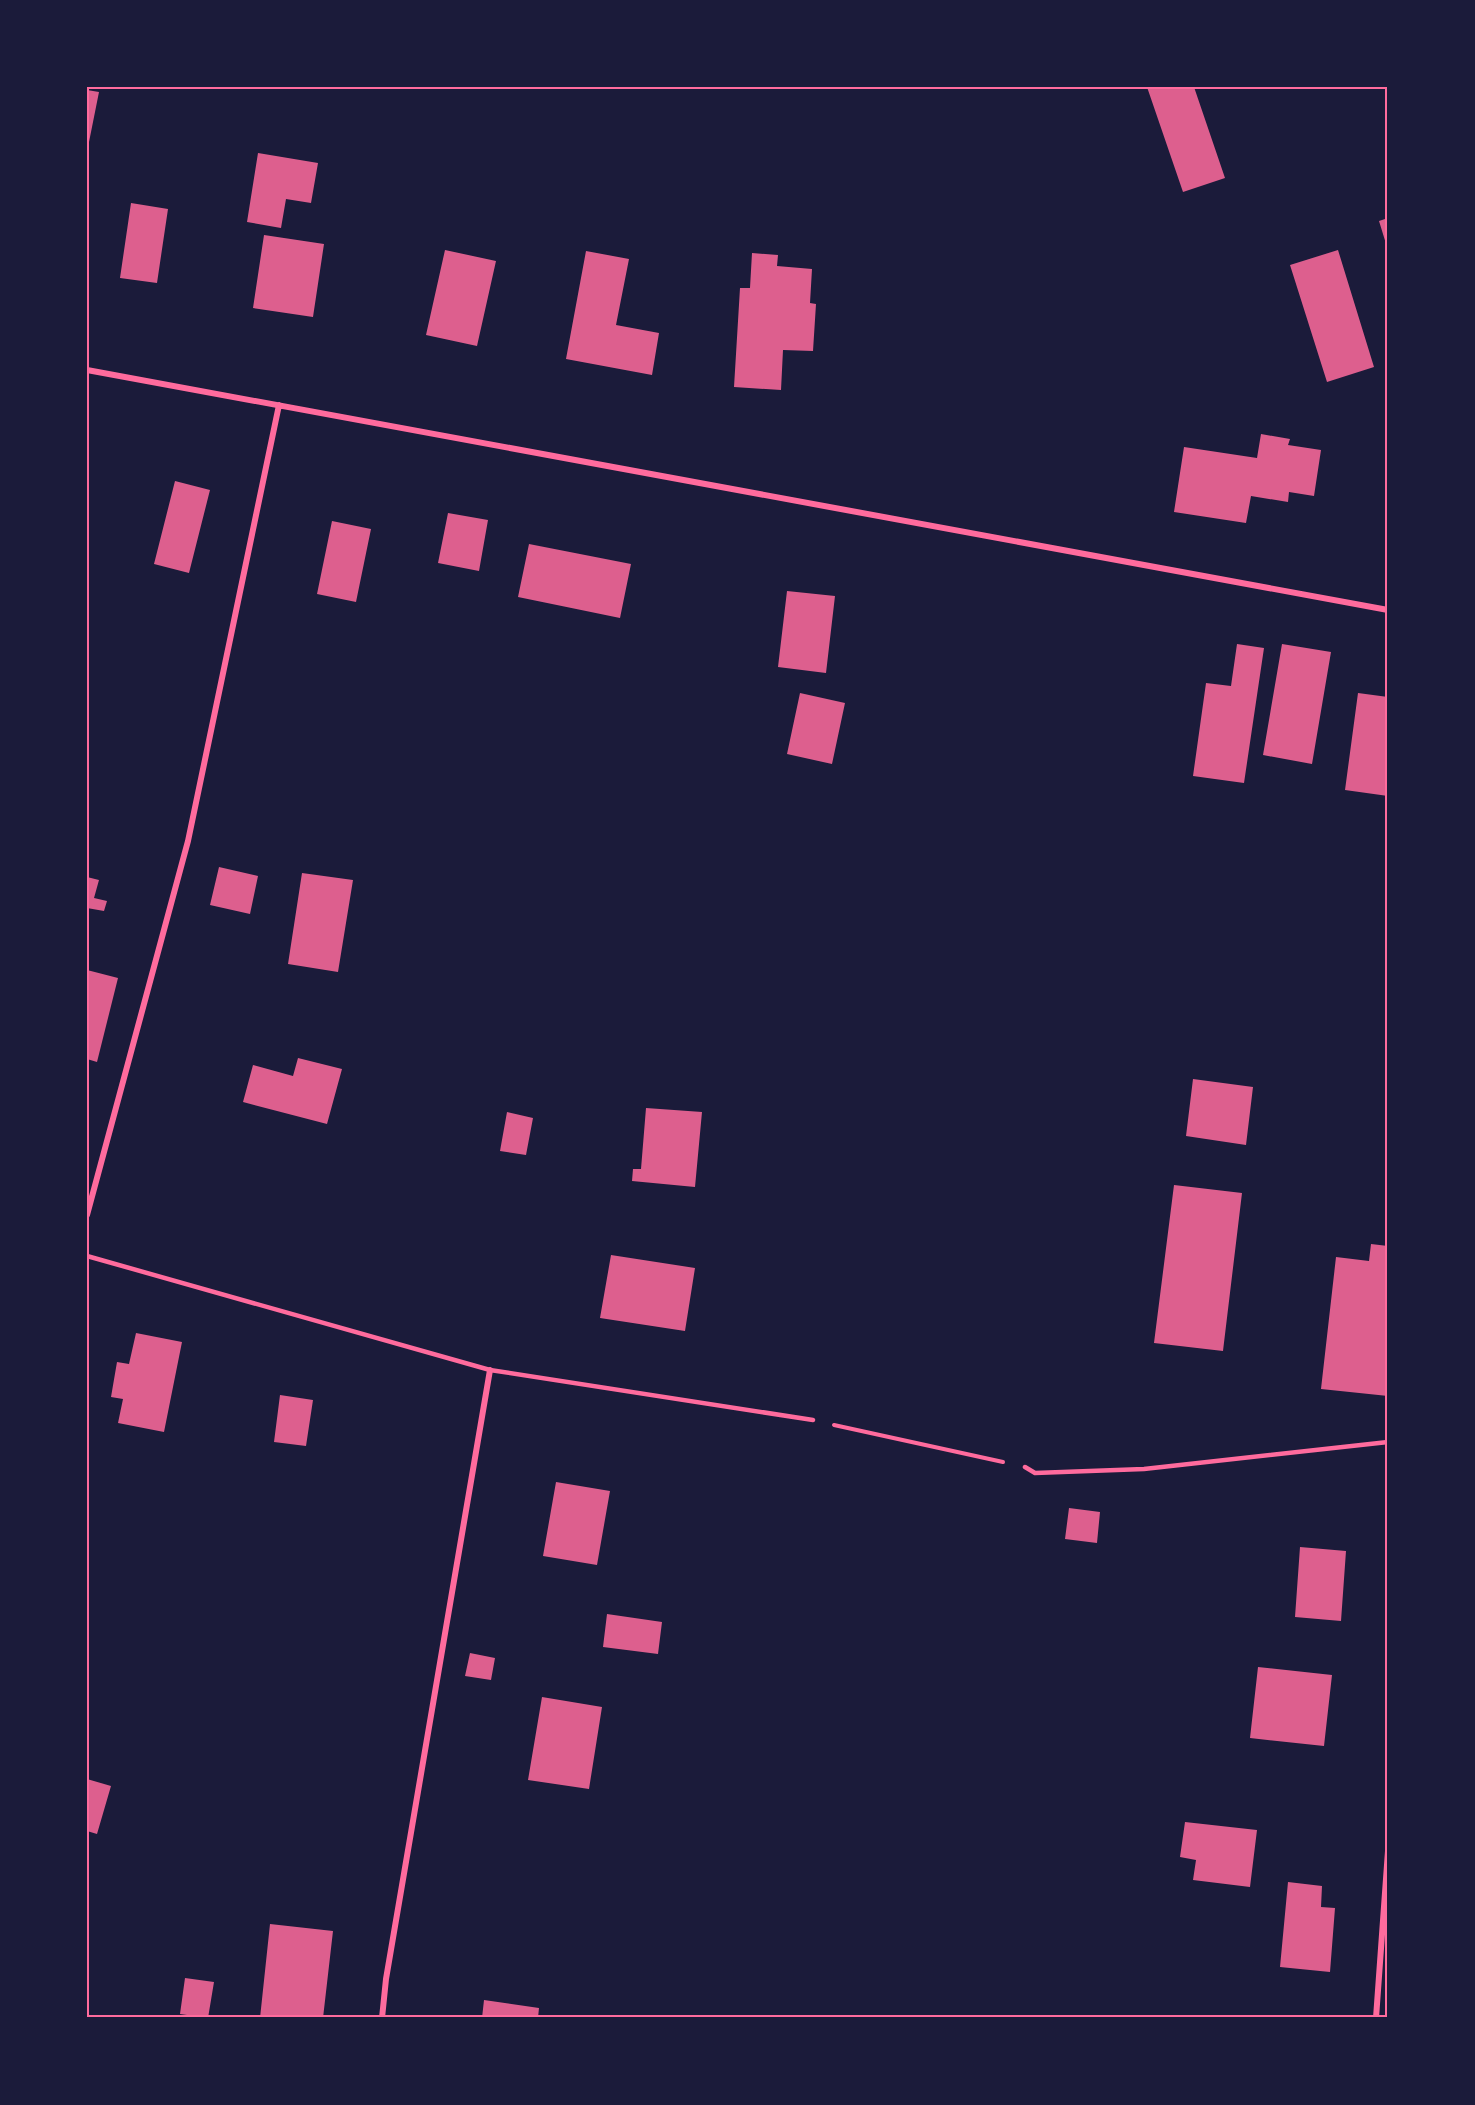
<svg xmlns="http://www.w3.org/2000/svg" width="1475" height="2105" font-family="Rubik,sans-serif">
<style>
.building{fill:#dd5f8e}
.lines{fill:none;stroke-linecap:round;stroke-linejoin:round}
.path{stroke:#ff6b9d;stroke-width:4}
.service{stroke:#ff6b9d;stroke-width:4.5}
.minor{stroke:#ff6b9d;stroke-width:6}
.neatline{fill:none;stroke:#ff6b9d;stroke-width:2}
</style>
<rect width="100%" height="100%" fill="#1b1b3a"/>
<path class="building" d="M1147,87H1194L1225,178L1183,192Z
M87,90L99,92L88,147H87Z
M258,153L318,163L311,203L286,199L281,228L247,222Z
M131,203L168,209L157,283L120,278Z
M1388,218V247H1387L1379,221Z
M264,235L324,244L313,317L253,308Z
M445,250L496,261L477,346L426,335Z
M1338,250L1374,367L1327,382L1290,265Z
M586,251L629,259L616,325L659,333L652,375L566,359Z
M752,253L778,255L777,266L812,269L810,303L816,304L813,351L783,350L781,390L734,387L740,288H750Z
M1261,434L1290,439L1288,445L1321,450L1314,496L1289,492L1288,502L1251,496L1246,523L1174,512L1184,447L1257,458Z
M175,481L210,490L189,573L154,564Z
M448,513L488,520L479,571L438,563Z
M332,521L371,529L356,602L317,594Z
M529,544L631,564L620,618L518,597Z
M787,591L835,596L826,673L778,667Z
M1237,644L1264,648L1244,783L1193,776L1206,683L1231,686Z
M1282,644L1331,652L1312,764L1263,755Z
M800,693L845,703L832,764L787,754Z
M1358,693L1388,697V796L1345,790Z
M219,867L258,876L250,914L210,905Z
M302,873L353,880L338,972L288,964Z
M87,877L99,880L94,898L107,901L104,911L87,908Z
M87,970L118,978L97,1062L87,1059Z
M298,1058L342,1069L327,1124L243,1102L253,1065L293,1076Z
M1193,1079L1253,1087L1246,1145L1186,1136Z
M646,1108L702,1112L695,1187L632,1181L633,1169H641Z
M507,1112L533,1118L526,1155L500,1151Z
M1174,1185L1242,1193L1223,1351L1154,1343Z
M1371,1244L1388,1246V1396L1321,1389L1336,1257L1369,1261Z
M611,1255L695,1268L685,1331L600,1318Z
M136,1333L182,1342L164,1432L118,1423L123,1399L111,1397L117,1362L129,1364Z
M280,1395L313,1400L306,1446L274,1442Z
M556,1482L610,1491L597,1565L543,1556Z
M1069,1508L1100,1512L1097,1543L1065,1539Z
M1300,1547L1346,1551L1341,1621L1295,1617Z
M607,1614L662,1622L658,1654L603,1647Z
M470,1653L495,1658L491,1680L465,1676Z
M1258,1667L1332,1675L1324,1746L1250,1738Z
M542,1697L602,1707L589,1789L528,1780Z
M87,1779L111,1786L97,1834L87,1831Z
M1185,1822L1257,1830L1250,1887L1193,1880L1196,1860L1180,1857Z
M1288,1882L1322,1886L1321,1907L1335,1908L1330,1972L1280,1967Z
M270,1924L333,1931L323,2018H260Z
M185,1978L214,1982L208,2018L180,2014Z
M484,2000L539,2008L538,2018H482Z"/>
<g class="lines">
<path class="path" d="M834,1425L1003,1462"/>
<path class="service" d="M87,1256L490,1370L813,1420
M1025,1467L1035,1473L1144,1469L1388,1442"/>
<path class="minor" d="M87,370L1388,610
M87,1215L188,841L279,405
M382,2018L386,1979L490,1370
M1376,2018L1388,1851"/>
</g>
<rect width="1475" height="2105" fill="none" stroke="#1b1b3a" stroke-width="177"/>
<rect x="88" y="88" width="1298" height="1928" class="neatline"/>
</svg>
